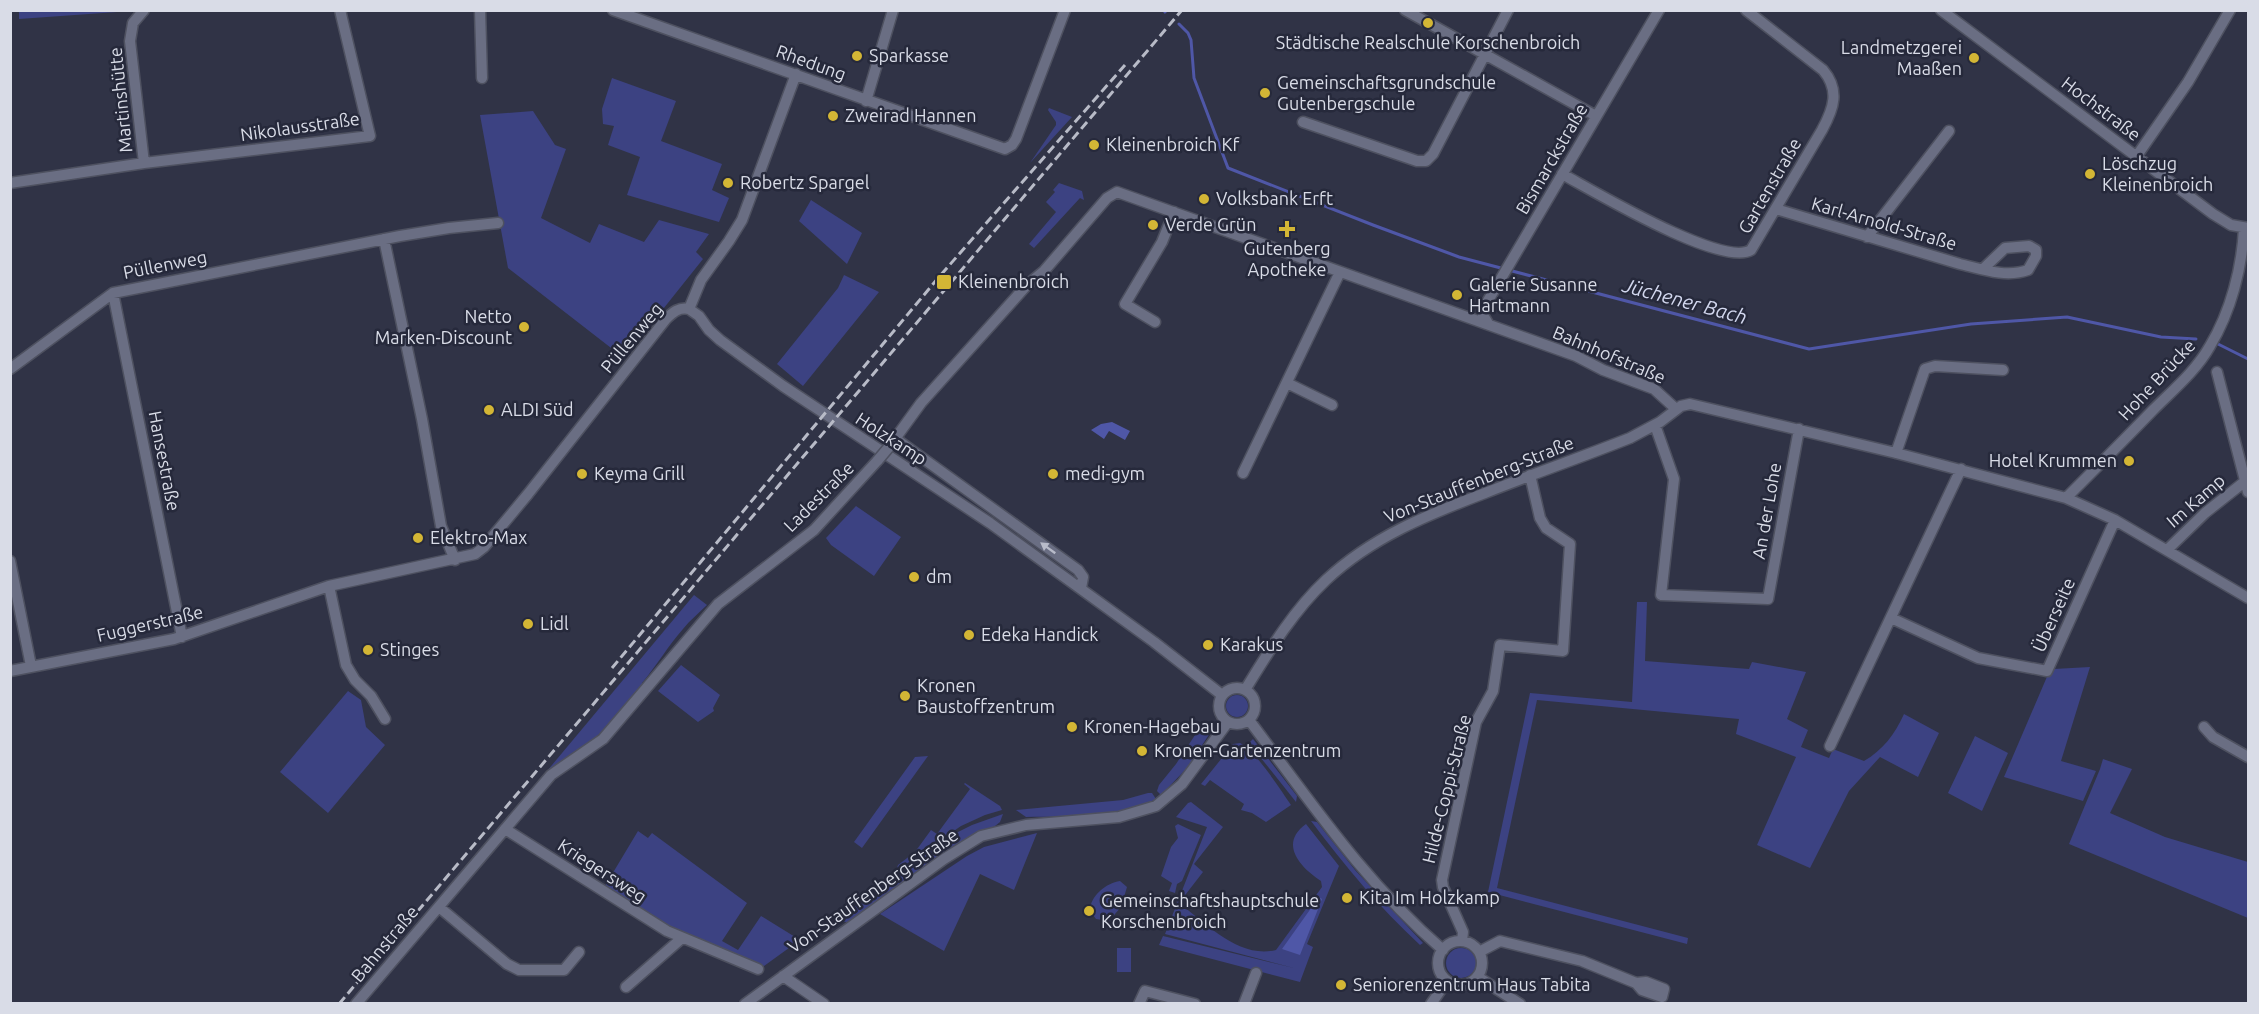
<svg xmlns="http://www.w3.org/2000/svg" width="2259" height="1014" font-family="Ubuntu,sans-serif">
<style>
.green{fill:#3c4282}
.water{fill:#4f57a7}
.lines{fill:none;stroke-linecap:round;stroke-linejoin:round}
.stream{stroke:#4f57a7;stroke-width:3}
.minor-casing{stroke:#4e5160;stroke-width:13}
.minor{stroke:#6a6e83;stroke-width:10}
.rail{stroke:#b8bbc7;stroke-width:3;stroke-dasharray:9 4.5;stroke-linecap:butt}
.minor-bridge-casing{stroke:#4e5160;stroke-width:13;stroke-linecap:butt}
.minor-bridge{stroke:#6a6e83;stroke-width:10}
.oneway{fill:#b8bbc9}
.poi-dot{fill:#d3b635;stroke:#26293b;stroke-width:2}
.labels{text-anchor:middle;stroke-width:5;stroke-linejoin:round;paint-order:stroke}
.poi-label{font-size:18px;fill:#d9dce7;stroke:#26293b;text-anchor:start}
.street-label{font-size:18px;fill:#d9dce7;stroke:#26293b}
.water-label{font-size:20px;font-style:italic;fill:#d2d7ee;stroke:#26293b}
</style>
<rect width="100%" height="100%" fill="#303346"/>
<path class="green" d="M19,11V10L131,11L19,19Z
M612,78L676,101L661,141L722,164L712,190L729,198L719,222L627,195L640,157L608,145L614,126L603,124L602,109Z
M1049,108L1072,117L1030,163L1056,125V122L1048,110Z
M533,111L555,145L566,149L541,218L590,243L599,224L644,242L659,220L709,234L696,252L703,259L624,358L508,268L480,115Z
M1059,183L1082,191L1084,200L1080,198L1034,248L1029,244L1056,212L1046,202L1055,192L1053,190Z
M811,200L862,233L847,264L799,221Z
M844,275L879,292L803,386L777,364L838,288Z
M856,506L901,537L874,576L831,545L826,538Z
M694,595L707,605C699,613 690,620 683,629C668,646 657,665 642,683L643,685L593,741L547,771Z
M1637,602H1647L1645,661L1749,669L1752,662L1806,672L1787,719L1808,730L1801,747L1829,758L1833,749L1864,761C1883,750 1895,734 1904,714L1939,733L1918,777L1880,757L1849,791L1810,868L1757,845L1796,757L1736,734L1739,719L1537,700L1497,888L1688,938L1687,944L1488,892L1530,693L1632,702Z
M681,665L720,695L713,708L714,711L698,722L658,691Z
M2090,667L2061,761L2096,771L2083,801L2004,777L2049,672L2054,669Z
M348,691L361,700L366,727L385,745L328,813L280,772Z
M1226 706a11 11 0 1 1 22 0a11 11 0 1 1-22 0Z
M1203,728L1210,733L1188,767L1161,795L1157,791L1159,785L1176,764L1199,729Z
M1975,736L2008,753L1982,811L1948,793Z
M1253,739L1297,796L1296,802L1249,743Z
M1240,743C1254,749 1281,790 1291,805L1266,822L1252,813L1241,810L1244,804L1210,780L1205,786L1201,784L1230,748L1233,744Z
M928,756L862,848L854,842L915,757Z
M2103,759L2132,769L2110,813L2165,837L2248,862V918L2069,844L2100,769Z
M965,783L1000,806L1002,810L985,815L961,826L896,871L898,865L915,852L931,830L937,834L970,789L964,784Z
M1148,793H1152L1156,799C1121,819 1066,816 1026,817L1016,810L1123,800Z
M1191,802L1223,827L1194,864L1203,872L1179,903C1207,924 1239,959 1276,950L1322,887L1321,881C1301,868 1278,844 1306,824L1339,866L1307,944L1313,947L1300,982L1159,945L1163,936L1294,968L1165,934L1207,827L1176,817L1188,803Z
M1003,814L1000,822L995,826L960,843L848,923L838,919L954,834L972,825Z
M1311,821L1317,822L1355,870L1423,943L1420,945C1379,907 1345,866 1311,821Z
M1178,824L1201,835L1182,881L1177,884L1175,893L1169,891L1172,883L1161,876L1171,847L1178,838L1175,826Z
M638,831L648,838L652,833L747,903L722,941L738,950L761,916L800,940L764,966L668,927L605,886Z
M1037,833L1014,890L980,874L944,951L880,914L967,856L984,847Z
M1120,881L1127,887L1121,907L1109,921L1096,919L1090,911C1090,896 1106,883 1120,881Z
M1117,948H1131V972H1117Z
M1446 963a15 15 0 1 1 30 0a15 15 0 1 1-30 0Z"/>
<path class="water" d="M1112,422L1130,431L1125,440L1109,431L1104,439L1091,430L1101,424Z
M1319,897L1322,899L1300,955L1282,949Z"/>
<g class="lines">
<path class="stream" d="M1164,10L1165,12
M1179,24L1188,33L1191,40L1194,78L1228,168L1373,225L1459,257L1809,349L1971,324L2067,317L2161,337L2196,339
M2218,344L2248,359"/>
<defs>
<path id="minor" d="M480,10L482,78
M613,10L1005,149L1012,145L1016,139L1065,10
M1405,10L1596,116
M1941,10L2213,214L2231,225L2248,228
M866,101L893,10
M1303,122L1417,161H1426L1433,154L1508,10
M2136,157L2188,82L2230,10
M144,163L130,41L133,23L144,10
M1562,174C1592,190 1722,268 1751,250L1822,130C1834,108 1840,90 1823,70L1746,10
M10,183L144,163L370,136L340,10
M1776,209L1960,264C1981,269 2006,278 2028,270L2036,256V250L2029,246L2005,248L1983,269
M1867,237L1949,131
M384,239L422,419L441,526L455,560
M113,293L182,637
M689,309L699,316L709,330L720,340L783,386L990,523L1154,642L1222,695
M689,309L701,280L729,241L742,220L796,74
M1155,322L1125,304L1162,242L1174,212
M1489,325L1483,315L1486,304L1659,10
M10,369L113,293L400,236L449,228L498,223
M2217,372L2248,492
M1287,383L1332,405
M1655,425L1674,479L1661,595L1768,599L1799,429
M896,439L1078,570L1083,577L1081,588
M889,447L921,403L1027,285L1044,271L1107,198L1117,192L1576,356L1603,370L1654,389L1676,409
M1896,453L1925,369L1935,366L2003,370
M1243,473L1340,272
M2066,498C2095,469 2124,440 2153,410C2173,390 2196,371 2210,346C2231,311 2242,268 2244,228
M2167,550L2205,513L2248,479
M10,561L31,666
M329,586L346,665L355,680L371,696L385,719
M1891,618L1978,658L2047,671L2115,520
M10,671L174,639L329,586L475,554L484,547L528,494L666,319C673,312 679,307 689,309
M1219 706a18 18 0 1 1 36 0a18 18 0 1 1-36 0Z
M1245,690C1269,651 1293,611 1326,580C1372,537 1427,515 1485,493C1533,474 1582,457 1630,438L1660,422L1681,406L1690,404L1896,453L2066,498L2115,520L2248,598
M1249,720C1311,802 1364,882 1443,950
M2204,727L2213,737L2248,757
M1830,746L1961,469
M505,829L667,931L758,969
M439,907L507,964L519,970H564L579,952
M1462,941L1463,932L1443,887L1442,880L1476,722L1493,691L1500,645L1563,651L1570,544L1546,528L1540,518L1530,475
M1438 963a22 22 0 1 1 44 0a22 22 0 1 1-44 0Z
M1479,952L1500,941L1582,961L1636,983L1642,990L1662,997L1664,989L1646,982L1636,983
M783,976L824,1004
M1478,977L1520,1004
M626,987L682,938
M356,1004L551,775L603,739L718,604L814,530L878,460
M745,1004L944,859L981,836L1026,825L1119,817L1156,806L1182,784L1228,722
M1139,1004L1145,991L1195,1004
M1244,1004L1256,973
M1431,1004L1447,981"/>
</defs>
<use href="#minor" class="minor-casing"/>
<use href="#minor" class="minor"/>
<path class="rail" d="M612,668L939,277L1125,65
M339,1004L1182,10"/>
<defs>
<path id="minor-bridge" d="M878,460L889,447"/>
</defs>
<use href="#minor-bridge" class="minor-bridge-casing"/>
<use href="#minor-bridge" class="minor-bridge"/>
</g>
<defs><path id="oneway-solid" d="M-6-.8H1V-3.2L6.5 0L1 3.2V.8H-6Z" transform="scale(1.5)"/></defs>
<use class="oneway" href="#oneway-solid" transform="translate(1048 548) rotate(-144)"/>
<g class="poi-dot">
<circle cx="1428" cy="23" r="6"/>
<circle cx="857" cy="56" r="6"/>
<circle cx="1974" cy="58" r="6"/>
<circle cx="1265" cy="93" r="6"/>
<circle cx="833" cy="116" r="6"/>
<circle cx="1094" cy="145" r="6"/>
<circle cx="2090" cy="174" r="6"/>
<circle cx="728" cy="183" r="6"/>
<circle cx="1204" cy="199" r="6"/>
<circle cx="1153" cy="225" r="6"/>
<path d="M1284 220h6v6h6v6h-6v6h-6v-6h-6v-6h6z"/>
<rect x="936" y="274" width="16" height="16" rx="3"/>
<circle cx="1457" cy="295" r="6"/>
<circle cx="524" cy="327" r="6"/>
<circle cx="489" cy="410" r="6"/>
<circle cx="2129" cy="461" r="6"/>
<circle cx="582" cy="474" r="6"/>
<circle cx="1053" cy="474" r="6"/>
<circle cx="418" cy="538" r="6"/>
<circle cx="914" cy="577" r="6"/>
<circle cx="528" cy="624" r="6"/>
<circle cx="969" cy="635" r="6"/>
<circle cx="1208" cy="645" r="6"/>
<circle cx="368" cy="650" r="6"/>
<circle cx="905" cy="696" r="6"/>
<circle cx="1072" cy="727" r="6"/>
<circle cx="1142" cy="751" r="6"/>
<circle cx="1347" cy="898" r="6"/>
<circle cx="1089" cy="911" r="6"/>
<circle cx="1341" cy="985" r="6"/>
</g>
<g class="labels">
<g class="poi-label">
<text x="1428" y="49" text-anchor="middle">Städtische Realschule Korschenbroich</text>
<text x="1962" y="54" text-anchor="end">Landmetzgerei<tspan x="1962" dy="21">Maaßen</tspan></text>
<text x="869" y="62">Sparkasse</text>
<text x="1277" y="89">Gemeinschaftsgrundschule<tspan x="1277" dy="21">Gutenbergschule</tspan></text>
<text x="845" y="122">Zweirad Hannen</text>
<text x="1106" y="151">Kleinenbroich Kf</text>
<text x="2102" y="170">Löschzug<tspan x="2102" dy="21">Kleinenbroich</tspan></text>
<text x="740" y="189">Robertz Spargel</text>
<text x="1216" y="205">Volksbank Erft</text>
<text x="1165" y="231">Verde Grün</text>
<text x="1287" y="255" text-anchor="middle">Gutenberg<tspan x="1287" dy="21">Apotheke</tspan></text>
<text x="958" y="288">Kleinenbroich</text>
<text x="1469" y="291">Galerie Susanne<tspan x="1469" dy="21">Hartmann</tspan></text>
<text x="512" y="323" text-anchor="end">Netto<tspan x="512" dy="21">Marken-Discount</tspan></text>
<text x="501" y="416">ALDI Süd</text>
<text x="2117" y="467" text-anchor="end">Hotel Krummen</text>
<text x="594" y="480">Keyma Grill</text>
<text x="1065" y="480">medi-gym</text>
<text x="430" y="544">Elektro-Max</text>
<text x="926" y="583">dm</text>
<text x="540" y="630">Lidl</text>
<text x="981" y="641">Edeka Handick</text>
<text x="1220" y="651">Karakus</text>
<text x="380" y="656">Stinges</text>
<text x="917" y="692">Kronen<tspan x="917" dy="21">Baustoffzentrum</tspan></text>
<text x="1084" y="733">Kronen-Hagebau</text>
<text x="1154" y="757">Kronen-Gartenzentrum</text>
<text x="1359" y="904">Kita Im Holzkamp</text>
<text x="1101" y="907">Gemeinschaftshauptschule<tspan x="1101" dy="21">Korschenbroich</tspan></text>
<text x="1353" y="991">Seniorenzentrum Haus Tabita</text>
</g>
<g class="street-label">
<text transform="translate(811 63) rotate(20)" y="6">Rhedung</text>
<text transform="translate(121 100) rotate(-96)" y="6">Martinshütte</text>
<text transform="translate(2101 109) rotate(37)" y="6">Hochstraße</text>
<text transform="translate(300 127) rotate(-8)" y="6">Nikolausstraße</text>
<text transform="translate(1552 159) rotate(-60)" y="6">Bismarckstraße</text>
<text transform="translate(1770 186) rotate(-60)" y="6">Gartenstraße</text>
<text transform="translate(1884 224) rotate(16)" y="6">Karl-Arnold-Straße</text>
<text transform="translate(165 265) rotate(-11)" y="6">Püllenweg</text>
<text transform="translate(632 338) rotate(-50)" y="6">Püllenweg</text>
<text transform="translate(1609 355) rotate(23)" y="6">Bahnhofstraße</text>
<text transform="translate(2157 380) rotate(-47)" y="6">Hohe Brücke</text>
<text transform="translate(891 439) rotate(33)" y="6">Holzkamp</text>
<text transform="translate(164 461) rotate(79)" y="6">Hansestraße</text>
<text transform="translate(1479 480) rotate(-22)" y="6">Von-Stauffenberg-Straße</text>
<text transform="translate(819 497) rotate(-45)" y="6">Ladestraße</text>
<text transform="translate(2196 501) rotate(-41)" y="6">Im Kamp</text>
<text transform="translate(1767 511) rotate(-80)" y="6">An der Lohe</text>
<text transform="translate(2054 615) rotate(-66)" y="6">Überseite</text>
<text transform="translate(150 624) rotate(-13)" y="6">Fuggerstraße</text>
<text transform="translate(1447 789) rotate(-76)" y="6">Hilde-Coppi-Straße</text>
<text transform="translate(602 871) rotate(33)" y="6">Kriegersweg</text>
<text transform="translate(873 891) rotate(-35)" y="6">Von-Stauffenberg-Straße</text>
<text transform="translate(385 944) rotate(-50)" y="6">Bahnstraße</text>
</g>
<g class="water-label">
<text transform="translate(1685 301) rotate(15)" y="7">Jüchener Bach</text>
</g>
</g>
<rect width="2259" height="1014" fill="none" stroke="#d9dce7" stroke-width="24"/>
</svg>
